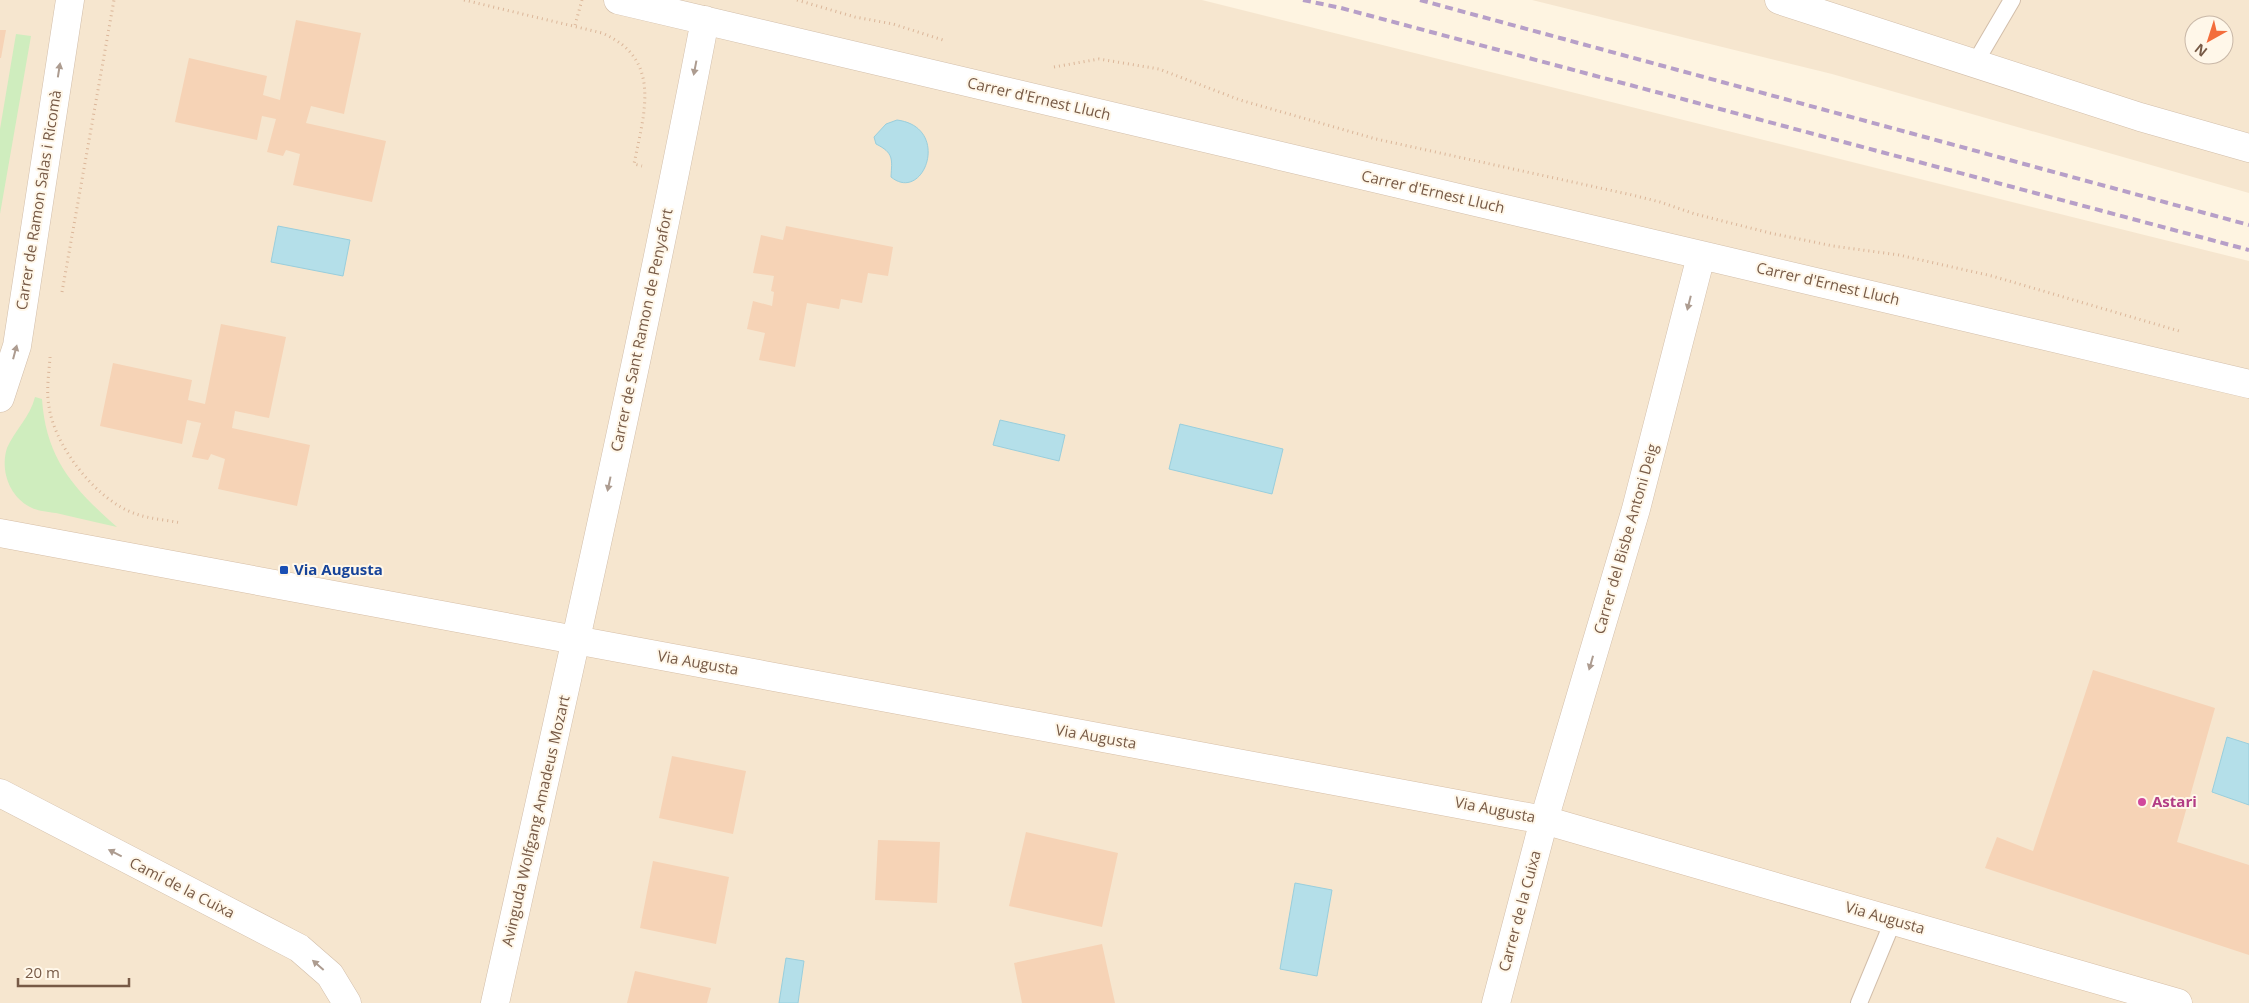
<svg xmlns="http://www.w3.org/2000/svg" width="2249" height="1003" font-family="'Open Sans',sans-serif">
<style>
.residential{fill:#f6e6cf;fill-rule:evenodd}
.green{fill:#cfedbe}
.water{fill:#b4dfe9;stroke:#99cedc}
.building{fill:#f6d3b6}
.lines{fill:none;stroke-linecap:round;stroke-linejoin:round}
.service-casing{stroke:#d2beaa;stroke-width:18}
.minor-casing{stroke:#d2beaa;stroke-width:29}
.secondary-casing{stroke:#d6bea6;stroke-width:29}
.path{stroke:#dbb699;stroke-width:3;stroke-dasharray:1 4;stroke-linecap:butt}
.service{stroke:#fff;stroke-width:16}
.minor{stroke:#fff;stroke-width:28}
.secondary{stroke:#fff;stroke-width:28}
.rail{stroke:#b79fc8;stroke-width:4;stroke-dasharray:8 5;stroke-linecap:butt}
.oneway{fill:#ad9c90}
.transit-dot{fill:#1a4fb4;stroke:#fff7e9;stroke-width:2}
.hotel-dot{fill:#d1479c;stroke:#fff7e9;stroke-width:2}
.labels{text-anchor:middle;stroke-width:4;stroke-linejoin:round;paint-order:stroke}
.street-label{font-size:15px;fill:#775a46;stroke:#fff7e9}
.transit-label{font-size:15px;font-weight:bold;fill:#164399;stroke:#fff7e9;text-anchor:start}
.hotel-label{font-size:15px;font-weight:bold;fill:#b23c85;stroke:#fff7e9;text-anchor:start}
</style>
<rect width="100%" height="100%" fill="#fef4e1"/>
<path class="residential" d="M0,0H1202L2249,261V1003H0Z
M1532,0H2249V193L1832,74ZM2194,25H2224V55H2194Z"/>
<path class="green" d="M16,34L31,36L0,214V129Z
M35,397L42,399C46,459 74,489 117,527C96,522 76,518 56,513C48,512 37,511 30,507C9,496 0,470 7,448C15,430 30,417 35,397Z"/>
<path class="water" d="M897,120C952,127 924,204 891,177C892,159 894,153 876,144L874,137L886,124Z
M278,226L350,240L343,276L271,262Z
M1000,420L1065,435L1059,461L993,445Z
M1180,424L1283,449L1272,494L1169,469Z
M2227,737L2249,744V805L2212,792Z
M1295,883L1332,890L1317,976L1280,969Z
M786,958L804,961L798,1003H779Z"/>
<path class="building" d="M296,20L361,33L344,114L311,106L306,123L386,141L372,202L293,185L300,154L286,150L283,156L267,152L276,119L262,116L257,140L175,122L189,58L267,76L263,95L280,100Z
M0,30H6L1,58H0Z
M786,226L893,247L888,276L868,273L862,303L841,299L839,309L807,303L795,367L759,360L765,333L747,329L753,301L772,306L774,292L771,291L774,276L753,273L761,235L783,240Z
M221,324L286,337L269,418L235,411L232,428L310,445L297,506L218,489L225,459L211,454L208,460L192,457L201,423L187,420L182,444L100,426L113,363L192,380L188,400L205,404Z
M2093,670L2215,708L2177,842L2249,865V955L1985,868L1997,837L2033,851Z
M672,756L746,771L733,834L659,818Z
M1026,832L1118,853L1102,927L1009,906Z
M878,840L940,842L937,903L875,900Z
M653,861L729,877L716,944L640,928Z
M1102,944L1115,1003H1022L1014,963Z
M635,971L711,988L707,1003H627Z"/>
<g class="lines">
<defs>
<path id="service" d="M1975,63L2012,0
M1859,1003L1893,921"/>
<path id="minor" d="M618,0L2249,384
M1779,0L2140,117L2249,148
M0,398L17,346L70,0
M0,793L299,948L330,975L347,1003
M495,1003C568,676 642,349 705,20
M1496,1003L1544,820L1636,509L1701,256"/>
<path id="secondary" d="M0,533L1544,820L2178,1003"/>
</defs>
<use href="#service" class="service-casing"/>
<use href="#minor" class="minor-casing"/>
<use href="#secondary" class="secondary-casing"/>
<path class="path" d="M464,0L602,33C663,59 644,113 634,164L642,166
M797,0L855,17L893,24L946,41
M575,25L582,0
M1054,67L1099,59L1159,69L1240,100L1376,139L1632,195L1660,202L1695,214L1770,233L1833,246L1899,255L1992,276L2179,331
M62,292L114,0
M50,357C49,373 46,391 49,407C55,447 97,501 136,514C150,519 167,520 181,523"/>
<use href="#service" class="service"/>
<use href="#minor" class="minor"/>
<use href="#secondary" class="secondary"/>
<path class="rail" d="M1303,0L1341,8L2249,250
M1420,0L2249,225"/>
</g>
<defs><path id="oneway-solid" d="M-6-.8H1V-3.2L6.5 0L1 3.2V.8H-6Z" transform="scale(1.25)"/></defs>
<g class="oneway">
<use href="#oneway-solid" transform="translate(695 68) rotate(101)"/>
<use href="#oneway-solid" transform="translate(59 70) rotate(-81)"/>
<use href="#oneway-solid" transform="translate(1689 303) rotate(104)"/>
<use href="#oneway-solid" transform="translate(15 352) rotate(-75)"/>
<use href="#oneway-solid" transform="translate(609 484) rotate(102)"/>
<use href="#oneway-solid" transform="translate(1591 663) rotate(106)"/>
<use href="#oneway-solid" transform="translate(115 853) rotate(-153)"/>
<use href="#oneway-solid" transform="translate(318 965) rotate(-139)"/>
</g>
<rect class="transit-dot" x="279" y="565" width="10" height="10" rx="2.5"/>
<circle class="hotel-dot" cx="2142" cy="802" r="5"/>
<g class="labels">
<g class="street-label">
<text transform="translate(1039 99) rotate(13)" y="5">Carrer d'Ernest Lluch</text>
<text transform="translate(1433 192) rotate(13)" y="5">Carrer d'Ernest Lluch</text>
<text transform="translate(39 200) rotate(-81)" y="5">Carrer de Ramon Salas i Ricomà</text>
<text transform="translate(1828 284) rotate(13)" y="5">Carrer d'Ernest Lluch</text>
<text transform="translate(642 330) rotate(-78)" y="5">Carrer de Sant Ramon de Penyafort</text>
<text transform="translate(1626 539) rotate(-74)" y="5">Carrer del Bisbe Antoni Deig</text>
<text transform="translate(698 663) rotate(10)" y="5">Via Augusta</text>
<text transform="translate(1096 737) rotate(10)" y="5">Via Augusta</text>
<text transform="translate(1495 810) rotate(11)" y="5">Via Augusta</text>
<text transform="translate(536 821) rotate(-77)" y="5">Avinguda Wolfgang Amadeus Mozart</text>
<text transform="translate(182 888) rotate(27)" y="5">Camí de la Cuixa</text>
<text transform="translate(1520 911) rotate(-75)" y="5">Carrer de la Cuixa</text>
<text transform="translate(1885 918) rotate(16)" y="5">Via Augusta</text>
</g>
<g class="transit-label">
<text x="294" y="575">Via Augusta</text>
</g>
<g class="hotel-label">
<text x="2152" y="807">Astari</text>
</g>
</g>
<g transform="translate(2209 40) rotate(219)"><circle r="24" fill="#fff7e9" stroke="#c9b8a8"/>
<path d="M0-4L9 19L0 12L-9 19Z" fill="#f36d3b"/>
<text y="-8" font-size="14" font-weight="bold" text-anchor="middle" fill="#775a46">N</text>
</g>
<path d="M18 978v8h111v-8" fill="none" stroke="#775a46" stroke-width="2.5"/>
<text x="25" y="978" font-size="15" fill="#775a46" stroke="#fff7e9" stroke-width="4" paint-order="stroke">20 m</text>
</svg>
